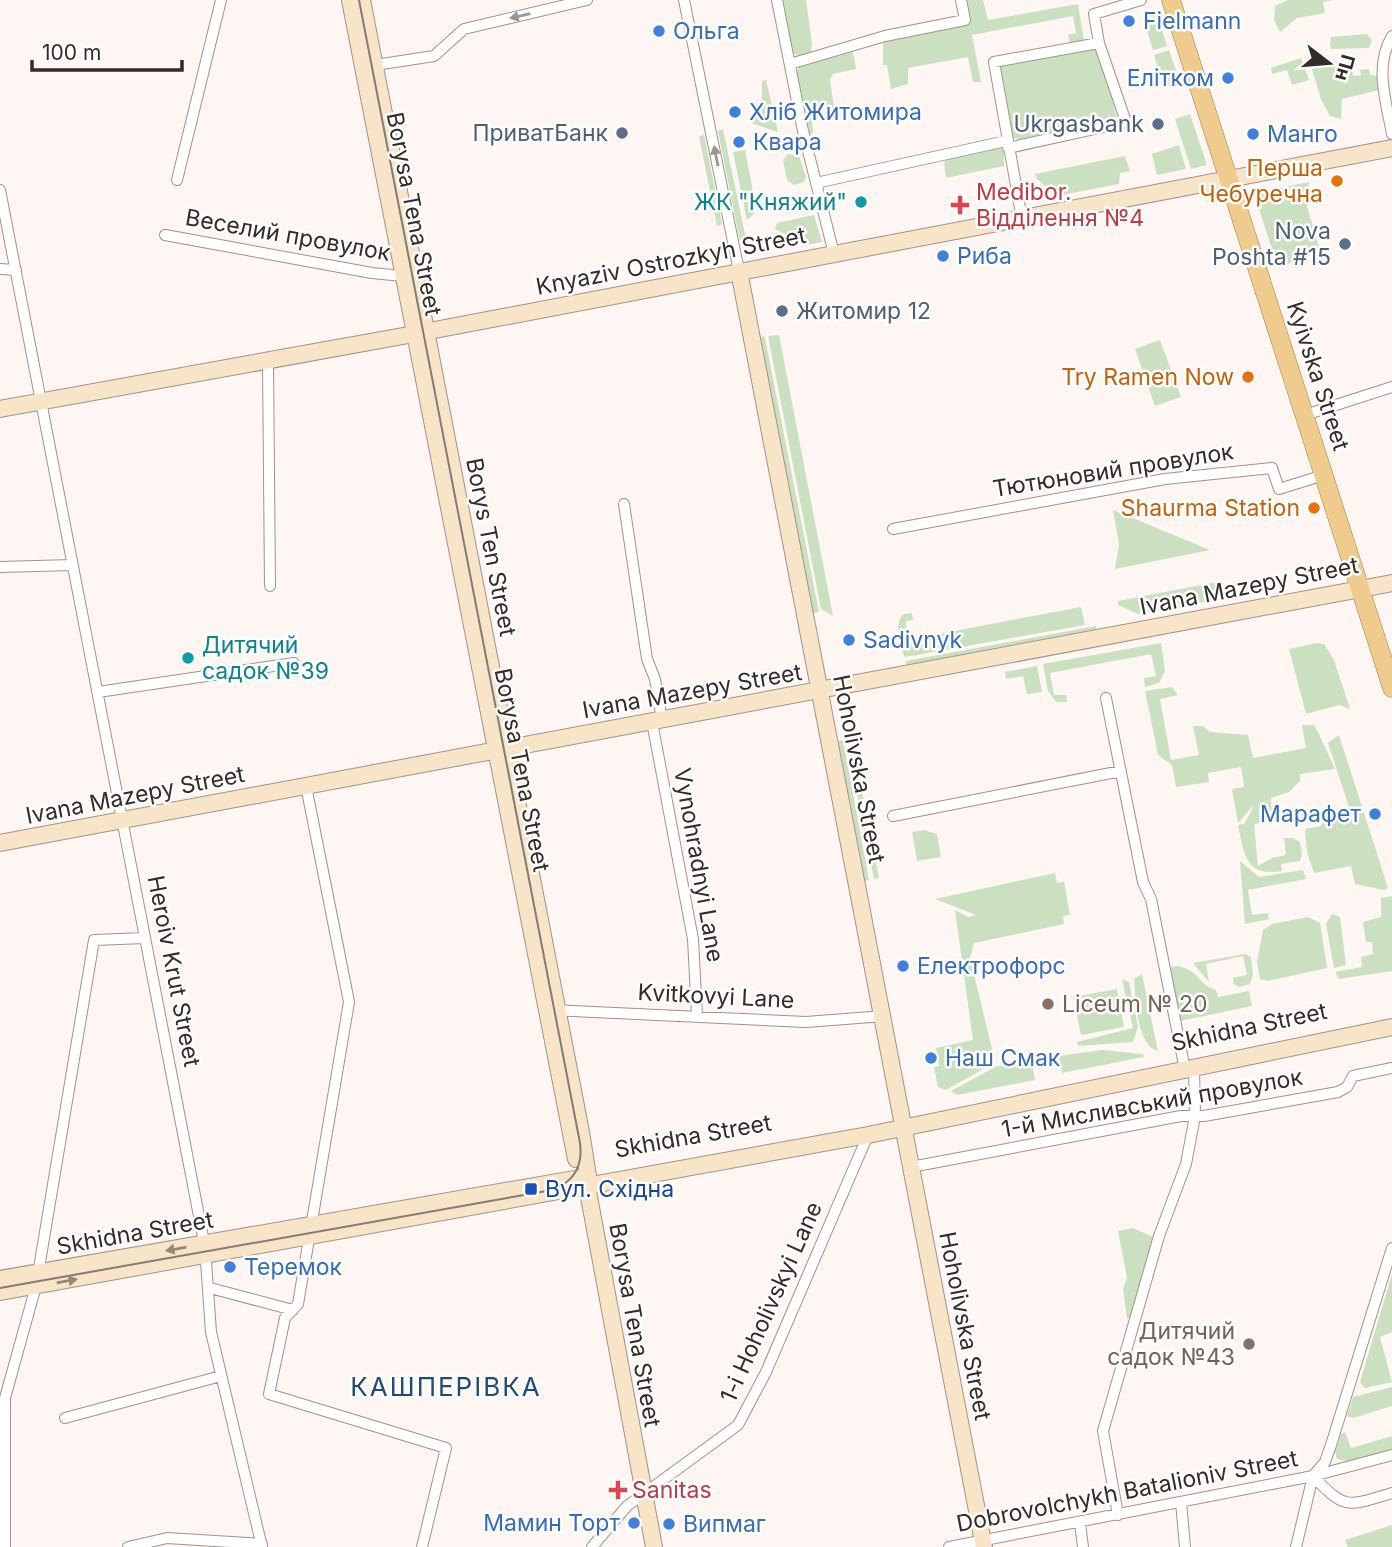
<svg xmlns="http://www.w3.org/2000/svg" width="1392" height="1547" font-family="Inter,sans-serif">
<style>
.green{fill:#cae0c0}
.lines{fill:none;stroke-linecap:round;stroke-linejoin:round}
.street-casing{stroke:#a49189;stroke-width:12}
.secondary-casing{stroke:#a49189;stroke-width:18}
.primary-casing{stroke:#a77d3a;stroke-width:19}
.street{stroke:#fff;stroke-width:10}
.secondary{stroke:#f8e5c7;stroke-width:16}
.primary{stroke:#f0cb8e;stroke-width:18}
.tram{stroke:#837b78;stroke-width:2}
.oneway{fill:#999594}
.oneway2{fill:#968878}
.shop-dot{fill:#3f7fe0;stroke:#fff;stroke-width:2.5}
.service-dot{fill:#5c6f8a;stroke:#fff;stroke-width:2.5}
.food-dot{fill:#e8710a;stroke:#fff;stroke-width:2.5}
.culture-dot{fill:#0f9aa8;stroke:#fff;stroke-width:2.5}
.health-dot{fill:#e0444e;stroke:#fff;stroke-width:2.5}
.education-dot{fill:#8d6e63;stroke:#fff;stroke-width:2.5}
.transit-dot{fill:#1a4fb4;stroke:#fff;stroke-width:2.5}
.labels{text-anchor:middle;stroke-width:5;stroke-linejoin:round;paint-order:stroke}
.shop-label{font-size:23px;fill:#366cbe;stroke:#fff;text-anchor:start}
.service-label{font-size:23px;fill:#4e5e75;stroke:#fff;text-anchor:end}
.food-label{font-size:23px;fill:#c56008;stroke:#fff;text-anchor:end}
.health-label{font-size:23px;fill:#be3a42;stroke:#fff;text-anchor:start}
.culture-label{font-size:23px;fill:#0d838f;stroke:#fff;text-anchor:end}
.street-label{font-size:23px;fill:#332b28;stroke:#fff}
.education-label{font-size:23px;fill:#785e54;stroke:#fff;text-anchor:start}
.transit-label{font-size:23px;fill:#164399;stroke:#fff;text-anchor:start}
.quarter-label{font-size:26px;letter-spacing:2px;fill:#1f4a7e;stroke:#fff}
</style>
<rect width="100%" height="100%" fill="#fef6f2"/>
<path class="green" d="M782,0H806L812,44L811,53L800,57L793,53Z
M965,0H983L988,20L1078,4L1084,40L1070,45L1068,35L1076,33L1073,16L972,35L981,82H973L968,57L908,68V84L891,89L887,65H883V43L887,39L958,26Z
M1288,0H1333L1323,2L1325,13L1297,18L1280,32L1274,20L1275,6Z
M1157,14L1167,46L1153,50L1143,18Z
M1367,34L1372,40L1369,48L1332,49L1330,46L1331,37Z
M1089,48L1097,51L1117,117L1022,140L1014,138L1008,131L999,66Z
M1169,50L1180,82L1164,87L1154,55Z
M853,52L856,69L833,74L830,79L834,107L824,109L812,119L813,133L810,134L797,73L799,67Z
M1308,56L1322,58L1323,63L1341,61L1342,69L1352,68L1353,76L1361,75L1360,70L1369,69L1370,75L1378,76L1379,90L1342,99L1341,119L1330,116L1321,99Z
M1301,58L1309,80L1292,85L1287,70L1272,74L1271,68Z
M766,80L778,132L751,123V114L762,101V81Z
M1190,114L1207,165L1191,169L1175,119Z
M723,129L745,234L740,242L718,131Z
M704,135L722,224L717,226L699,136Z
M998,145L1004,152V166L946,178L944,162L950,156Z
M1179,145L1186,169L1157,175L1152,154Z
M745,150L755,202L754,214L747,220L733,152Z
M788,154L799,156L806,177L804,182L794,185L787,180L783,160Z
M1125,156L1130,171L1120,173L1119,184L1056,196L1037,179L1035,174Z
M1309,182L1307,206L1320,251L1278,268L1254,193Z
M814,215L822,242L807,245L775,229L777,223Z
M779,335L833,616L821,609L768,336Z
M764,336L765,338L819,612L813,613L759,338Z
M1160,340L1181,397L1155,406L1135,349Z
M1113,510L1210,550L1115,569L1119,544Z
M1217,582L1220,599L1138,614L1118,605V601Z
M1081,607L1085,625L905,657C899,646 894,624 903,614L912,613L913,620L906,621V640Z
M1096,626V629L906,665V661Z
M1161,643L1165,671L1159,683L1145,687L1144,678L1156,676L1151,654L1050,673L1054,695H1066L1067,702H1056L1048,691L1043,664Z
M1316,643L1324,644L1334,660L1350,709L1339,705L1306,714L1289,649Z
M1037,666L1042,692L1027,694L1023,676L1006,679L1005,672Z
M1172,687L1178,695L1160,699L1171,760L1199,755L1193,726H1203L1210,732L1248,735L1253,758L1306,748L1302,725H1314L1317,730L1335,769L1300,774V781L1289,792L1271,798L1272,821L1254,824L1258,866L1272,858L1286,855L1284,838H1293L1300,842L1302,854L1300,861L1281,864L1282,871C1246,877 1244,855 1238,825L1244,824L1255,804L1238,823L1232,789L1244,787L1241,767L1208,773L1209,782L1176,787L1172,765L1158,755L1145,691Z
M1339,735L1388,888L1384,890L1355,884L1351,866L1314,873L1307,852L1305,829L1321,826L1322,820L1351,813L1328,743Z
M843,740L869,880L865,881L838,741Z
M853,746L879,878L874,879L848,747Z
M924,830L937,834L941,857L917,861L912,832Z
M1240,861L1259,877L1303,870L1306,879L1248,890L1252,915L1268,913L1269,919L1245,924Z
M1055,873L1057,883L1064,882L1070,915L1063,916L1064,924L974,943L970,958L994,1057L980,1071L946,1090L938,1087L934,1067L939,1066L936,1048L973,1040L955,910L968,917L976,915L935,899Z
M1392,896V971L1339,979L1335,972L1362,967L1361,957L1373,954L1372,942H1366L1363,922L1381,917V898Z
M1332,914L1340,917L1346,965L1334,968L1326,924Z
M1308,917L1320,923L1327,968L1268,981L1260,979L1257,961L1263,930L1272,924Z
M1245,954L1251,957L1253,975L1250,984L1239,987L1234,984L1233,978L1247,975L1243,956L1206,964L1209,982L1193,963Z
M1177,966C1200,970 1198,985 1216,990L1218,997L1249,991L1252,1006L1180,1021L1170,967Z
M1142,974L1158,1051C1136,1045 1136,998 1134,979Z
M1122,979L1129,982L1138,1027L1133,1042L1078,1046L1077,1042L1133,1028Z
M1117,989L1124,1027L1081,1035L1073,997Z
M1102,1050L1143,1054L1144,1057L1062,1073L1059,1056Z
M1032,1063L1035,1080L957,1095L951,1091L997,1066Z
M1133,1228L1155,1238L1132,1318H1127L1123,1289L1127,1278L1118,1231Z
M1392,1274V1332L1380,1337L1392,1382L1365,1388L1360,1382Z
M1392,1387V1406L1353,1418L1347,1416L1353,1397Z
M1345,1432L1351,1448L1392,1436V1449L1349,1462L1337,1459L1335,1452L1341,1434Z
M1392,1525V1547H1348L1345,1540Z"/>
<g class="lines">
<defs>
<path id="street" d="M684,0L739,271
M777,0L803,131L834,254
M1392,36C1374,66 1386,101 1392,134
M1099,43L1094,14L1141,0
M790,64L885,36L965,20L961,0
M369,66L434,56L464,29L587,0
M1008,148L1126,122L1099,43L994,62L1022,219
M177,180L221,0
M816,183L1006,141
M0,190L205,1247L211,1332L262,1547
M165,235L372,273L403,276
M0,269L16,270
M268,360L270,586
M1311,413L1392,387
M624,504L647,659L655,679L662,720
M893,529L1165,479L1272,468L1279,489L1324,475
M0,567L72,565
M98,692L294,663
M1106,698L1143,882L1151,899L1185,1070
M652,722L693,939L697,1016
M306,786L349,1002L298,1304L285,1318L269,1394L446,1448L422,1547
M893,816L1121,771
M551,1010L806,1022L884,1016
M911,1167L1181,1116H1204L1338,1092L1347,1087L1353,1076L1392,1068
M210,1288L293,1310
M65,1418L221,1376
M1313,1476C1346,1511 1348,1506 1392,1493
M1181,1502L1185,1547
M1118,1515L1103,1431L1159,1236L1186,1164L1195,1116L1194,1068
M1080,1523L1083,1547
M5,1547V1398L36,1286L94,940L145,938
M128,1547L167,1538L262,1544
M592,1547L627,1506L738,1425L766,1372L868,1135
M949,1547L1313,1476L1392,1455
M1296,1547L1313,1476L1325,1462L1331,1445L1392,1248"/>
<path id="secondary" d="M350,0L576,1159
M362,0L581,1132L588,1176L587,1186L654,1547
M739,271L984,1547
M0,409L403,336L1392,148
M0,843L1392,583
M0,1279L586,1177
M0,1292L868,1135L1392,1027"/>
<path id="primary" d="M1171,0L1392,688"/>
</defs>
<use href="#street" class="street-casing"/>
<use href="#secondary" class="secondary-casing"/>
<use href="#primary" class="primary-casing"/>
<use href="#street" class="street"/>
<use href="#secondary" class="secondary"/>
<use href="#primary" class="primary"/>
<path class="tram" d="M0,1288L552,1190C574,1182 583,1166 580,1143L359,0"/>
</g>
<defs><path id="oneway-solid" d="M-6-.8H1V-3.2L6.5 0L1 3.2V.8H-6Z" transform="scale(1.75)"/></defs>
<g class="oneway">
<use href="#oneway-solid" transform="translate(520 16) rotate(167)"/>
<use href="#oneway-solid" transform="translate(716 156) rotate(-101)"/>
</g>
<g class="oneway2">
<use href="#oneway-solid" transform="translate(176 1249) rotate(170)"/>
<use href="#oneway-solid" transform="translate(67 1281) rotate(-10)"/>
</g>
<g class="shop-dot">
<circle cx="1129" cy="21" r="7"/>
<circle cx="659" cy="31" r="7"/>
<circle cx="1228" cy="78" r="7"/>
<circle cx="735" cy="112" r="7"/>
<circle cx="1253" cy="134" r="7"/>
<circle cx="739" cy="142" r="7"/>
<circle cx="943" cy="256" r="7"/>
<circle cx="849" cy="640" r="7"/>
<circle cx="1375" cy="814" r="7"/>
<circle cx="903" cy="966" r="7"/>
<circle cx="931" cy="1058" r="7"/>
<circle cx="230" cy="1267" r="7"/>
<circle cx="634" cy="1523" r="7"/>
<circle cx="669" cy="1524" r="7"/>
</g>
<g class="service-dot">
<circle cx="1158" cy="124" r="7"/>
<circle cx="622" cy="133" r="7"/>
<circle cx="1345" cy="244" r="7"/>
<circle cx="782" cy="311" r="7"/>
</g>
<g class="food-dot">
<circle cx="1337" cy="181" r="7"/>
<circle cx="1248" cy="377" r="7"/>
<circle cx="1314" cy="508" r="7"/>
</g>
<g class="culture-dot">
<circle cx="861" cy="202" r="7"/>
<circle cx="188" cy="658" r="7"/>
</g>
<g class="health-dot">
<path d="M956.5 194.5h7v7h7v7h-7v7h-7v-7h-7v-7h7z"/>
<path d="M614.5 1479.5h7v7h7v7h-7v7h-7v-7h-7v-7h7z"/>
</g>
<g class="education-dot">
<circle cx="1048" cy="1004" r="7"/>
<circle cx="1249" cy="1344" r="7"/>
</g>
<rect class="transit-dot" x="524" y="1182" width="14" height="14" rx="3.5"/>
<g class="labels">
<g class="shop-label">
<text x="1143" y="29">Fielmann</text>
<text x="673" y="39">Ольга</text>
<text x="1214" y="86" text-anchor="end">Елітком</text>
<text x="749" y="120">Хліб Житомира</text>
<text x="1267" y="142">Манго</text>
<text x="753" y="150">Квара</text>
<text x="957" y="264">Риба</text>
<text x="863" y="648">Sadivnyk</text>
<text x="1361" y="822" text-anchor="end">Марафет</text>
<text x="917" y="974">Електрофорс</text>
<text x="945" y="1066">Наш Смак</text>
<text x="244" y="1275">Теремок</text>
<text x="620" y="1531" text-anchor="end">Мамин Торт</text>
<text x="683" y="1532">Випмаг</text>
</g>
<g class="service-label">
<text x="1144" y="132">Ukrgasbank</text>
<text x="608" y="141">ПриватБанк</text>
<text x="1331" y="239">Nova<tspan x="1331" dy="26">Poshta #15</tspan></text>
<text x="796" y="319" text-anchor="start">Житомир 12</text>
</g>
<g class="food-label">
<text x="1323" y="176">Перша<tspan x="1323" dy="26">Чебуречна</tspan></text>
<text x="1234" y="385">Try Ramen Now</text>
<text x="1300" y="516">Shaurma Station</text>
</g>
<g class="health-label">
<text x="976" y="200">Medibor.<tspan x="976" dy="26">Відділення №4</tspan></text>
<text x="632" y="1498">Sanitas</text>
</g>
<g class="culture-label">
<text x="847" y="210">ЖК "Княжий"</text>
<text x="202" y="653" text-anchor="start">Дитячий<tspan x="202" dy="26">садок №39</tspan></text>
</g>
<g class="street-label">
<text transform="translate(414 214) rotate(79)" y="8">Borysa Tena Street</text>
<text transform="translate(288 235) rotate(10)" y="8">Веселий провулок</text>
<text transform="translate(671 261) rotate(-11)" y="8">Knyaziv Ostrozkyh Street</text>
<text transform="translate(1318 376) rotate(72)" y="8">Kyivska Street</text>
<text transform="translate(1113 470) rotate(-9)" y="8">Тютюновий провулок</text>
<text transform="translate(491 547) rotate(79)" y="8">Borys Ten Street</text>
<text transform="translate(1249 586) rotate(-11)" y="8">Ivana Mazepy Street</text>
<text transform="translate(692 691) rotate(-10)" y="8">Ivana Mazepy Street</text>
<text transform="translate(859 769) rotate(79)" y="8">Hoholivska Street</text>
<text transform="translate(522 770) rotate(79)" y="8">Borysa Tena Street</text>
<text transform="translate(135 795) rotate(-11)" y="8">Ivana Mazepy Street</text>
<text transform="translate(699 865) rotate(80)" y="8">Vynohradnyi Lane</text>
<text transform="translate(174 971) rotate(79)" y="8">Heroiv Krut Street</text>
<text transform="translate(716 996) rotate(3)" y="8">Kvitkovyi Lane</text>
<text transform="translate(1249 1027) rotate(-12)" y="8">Skhidna Street</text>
<text transform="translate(1152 1103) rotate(-10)" y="8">1-й Мисливський провулок</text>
<text transform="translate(693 1136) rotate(-10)" y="8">Skhidna Street</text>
<text transform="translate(135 1233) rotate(-10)" y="8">Skhidna Street</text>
<text transform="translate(771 1302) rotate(-66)" y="8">1-i Hoholivskyi Lane</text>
<text transform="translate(635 1325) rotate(80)" y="8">Borysa Tena Street</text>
<text transform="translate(965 1326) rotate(79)" y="8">Hoholivska Street</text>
<text transform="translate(1127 1491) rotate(-11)" y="8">Dobrovolchykh Batalioniv Street</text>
</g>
<g class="education-label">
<text x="1062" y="1012">Liceum № 20</text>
<text x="1235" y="1339" text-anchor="end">Дитячий<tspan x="1235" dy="26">садок №43</tspan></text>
</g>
<g class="transit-label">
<text x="545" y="1197">Вул. Східна</text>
</g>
<g class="quarter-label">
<text x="446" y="1396">КАШПЕРІВКА</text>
</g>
</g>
<g transform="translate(1329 63) rotate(106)" stroke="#ffffff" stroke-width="5" paint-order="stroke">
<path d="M0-5L12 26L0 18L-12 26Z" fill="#332b28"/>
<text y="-10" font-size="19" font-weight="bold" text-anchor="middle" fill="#332b28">Пн</text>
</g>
<path d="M32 60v10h150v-10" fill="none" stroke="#332b28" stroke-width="3.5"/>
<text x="42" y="60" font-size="21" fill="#332b28" stroke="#ffffff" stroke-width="5" paint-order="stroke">100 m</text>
</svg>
